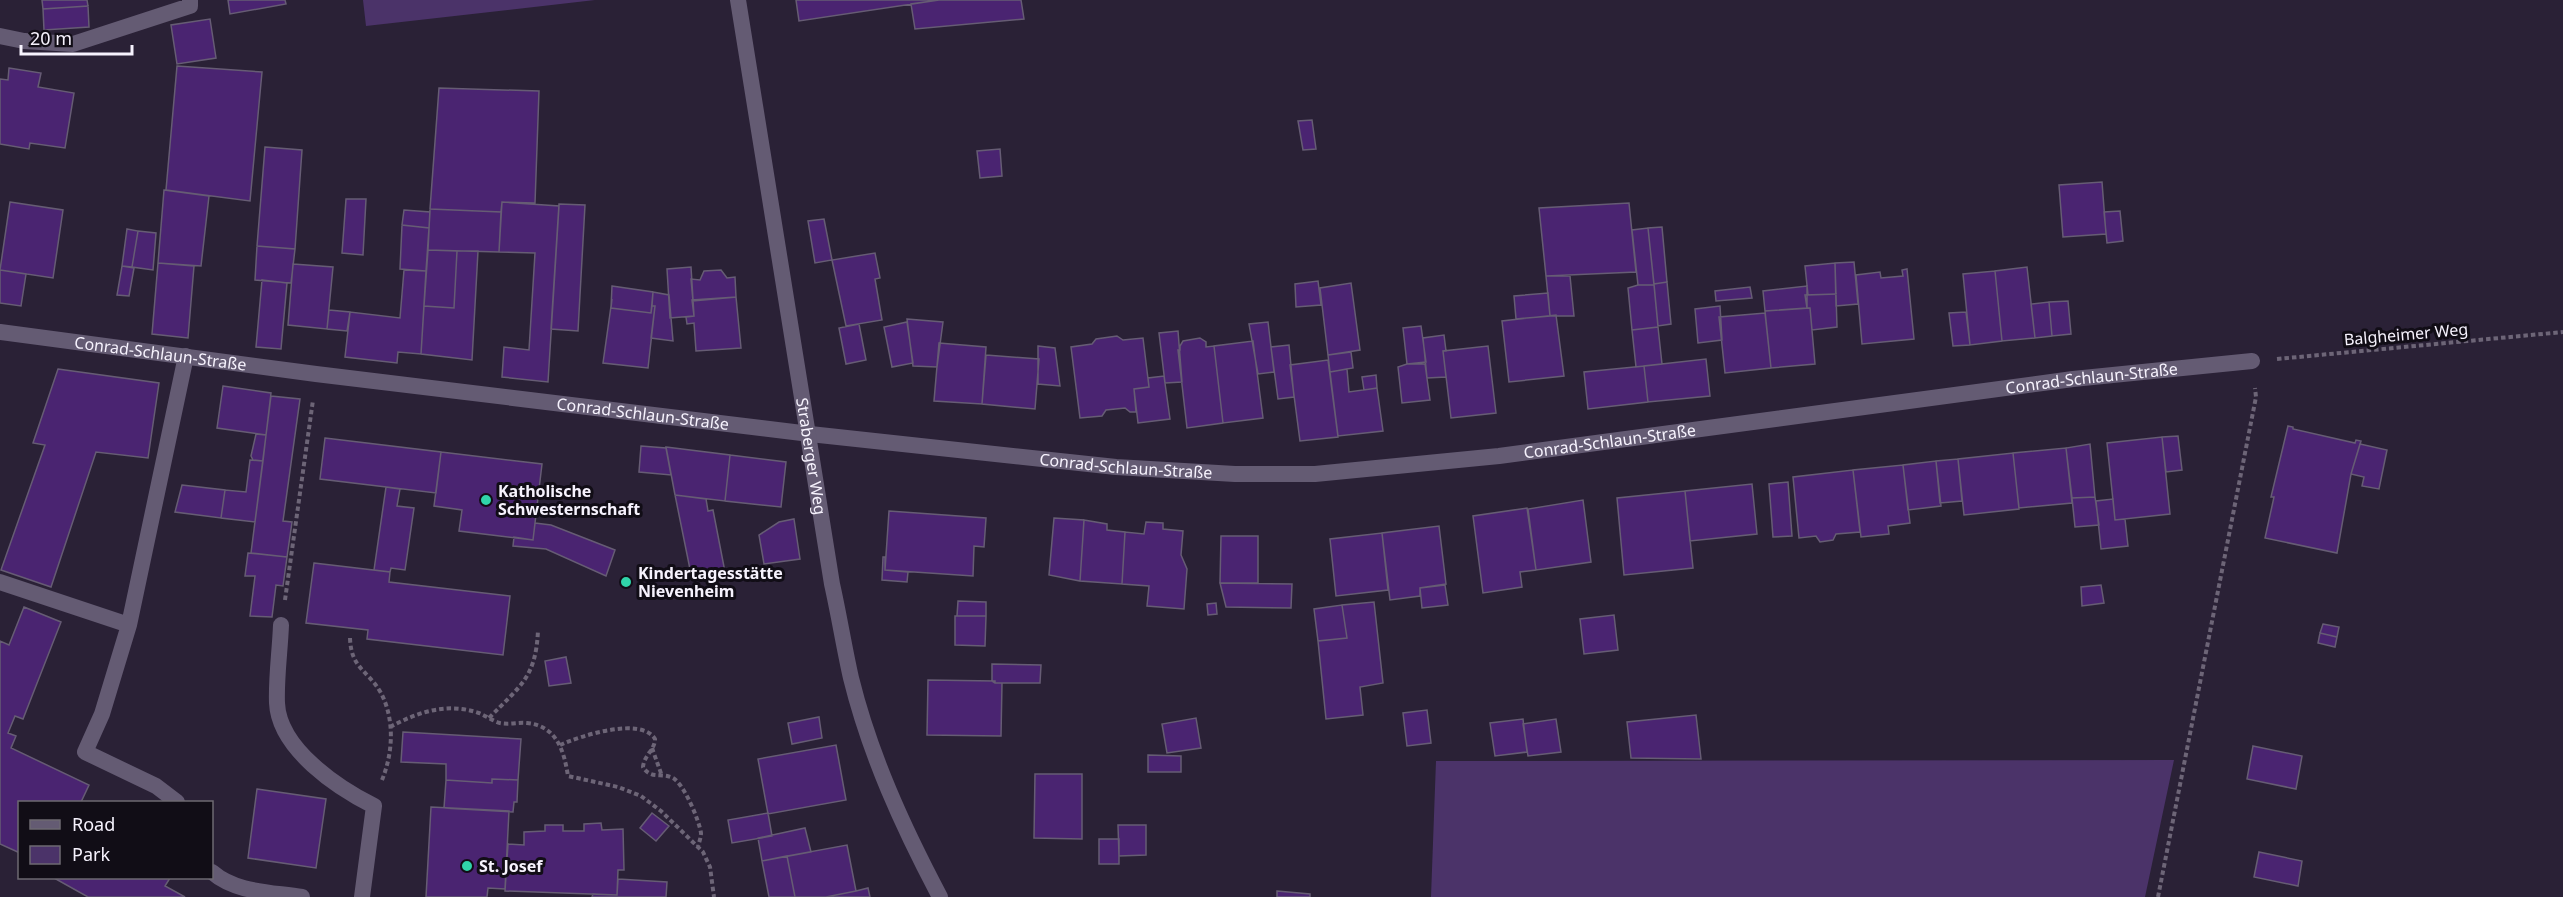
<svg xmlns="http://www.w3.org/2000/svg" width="2563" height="897" font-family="'Noto Sans',sans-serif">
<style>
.green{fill:#4b3369}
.building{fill:#4a2471;stroke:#665c74;stroke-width:1.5}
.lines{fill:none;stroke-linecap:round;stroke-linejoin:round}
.path{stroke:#6d6577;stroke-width:4;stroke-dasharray:4.5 3;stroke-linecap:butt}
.service{stroke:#645b73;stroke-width:16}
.minor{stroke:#645b73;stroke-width:16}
.tertiary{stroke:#645b73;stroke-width:16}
.poi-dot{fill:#30d4aa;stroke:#110d16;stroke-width:2}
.labels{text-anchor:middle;stroke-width:6;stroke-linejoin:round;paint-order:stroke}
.street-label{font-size:16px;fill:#f6f2fd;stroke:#110d16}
.poi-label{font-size:16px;font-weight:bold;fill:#f6f2fd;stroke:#110d16;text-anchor:start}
</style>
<rect width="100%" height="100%" fill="#2a2136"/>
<path class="green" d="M363,0H595L366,26Z
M2174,760L2145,897H1431L1436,761Z"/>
<path class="building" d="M42,0H87L88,6L43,9Z
M228,0H285L286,4L230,14Z
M796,0H939L799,21Z
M939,0H1021L1024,19L915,29L911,4Z
M88,6L89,27L44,30L43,9Z
M210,19L216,58L177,64L171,25Z
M177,66L262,72L250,201L166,190Z
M9,68L41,73L38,87L74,93L65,148L30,143L29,149L0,144V79L8,80Z
M439,88L539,91L535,203L502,202L501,212L430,209Z
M1312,120L1316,149L1303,150L1298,121Z
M265,147L302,150L295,249L257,246Z
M1000,149L1002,176L980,178L977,151Z
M2102,182L2106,234L2063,237L2059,185Z
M164,190L209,196L201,266L158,263Z
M346,199H366L363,255L342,253Z
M10,202L63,210L53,278L0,270Z
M502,202L559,206L548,382L502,377L504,347L529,350L535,253L499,252Z
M1629,203L1636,272L1546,276L1539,208Z
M559,204L585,205L578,331L551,329Z
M430,209L501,212L499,252L428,250Z
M404,210L430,212L429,228L402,225Z
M2120,211L2123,241L2107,243L2104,212Z
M824,219L832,260L815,263L808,221Z
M402,225L429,228L426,271L400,269Z
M1662,227L1667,282L1654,284L1648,228Z
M1648,228L1654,285H1638L1632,230Z
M127,229L138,231L132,267L122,266Z
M138,231L156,233L153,270L132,267Z
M257,246L295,249L291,283L255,280Z
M428,250L457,251L454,308L424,306Z
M457,251H478L472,360L421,354L424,306L454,308Z
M875,253L880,278L875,279L882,320L846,326L832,260Z
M1854,262L1858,304L1836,306L1835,263Z
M158,263L194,266L188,338L152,334Z
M1835,263L1836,294L1808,295L1805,266Z
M293,264L333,267L327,329L288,325Z
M122,266L134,268L129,296L117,295Z
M691,267L694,316L670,318L667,269Z
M2027,267L2035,338L2002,341L1995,271Z
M1907,269L1914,339L1862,344L1856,275L1880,272L1881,278L1903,276L1902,270Z
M0,270L26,274L21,306L0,303Z
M404,270L426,271L421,354L398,352L397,363L345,357L350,312L400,318Z
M721,270L727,278L735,277L736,297L693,301L691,279L700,280L704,271Z
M1995,271L2002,341L1970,345L1963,274Z
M1546,276H1570L1574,316H1550Z
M262,280L287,283L281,349L256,347Z
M1318,281L1321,305L1296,307L1295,284Z
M1667,282L1671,324L1658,326L1654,284Z
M1351,283L1360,350L1328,355L1320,288Z
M1638,285H1654L1658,327L1632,330L1628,288Z
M612,286L653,292L651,313L611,308Z
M1807,286V308L1765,311L1763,291Z
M1750,287L1752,298L1716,301L1715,291Z
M653,292L669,295L673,341L651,338L655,306H652Z
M1548,293L1550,316L1516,319L1514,296Z
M1836,294L1837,327L1812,330L1810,308H1807L1805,295Z
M736,297L741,348L696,351L694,323L687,324L686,317L694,316L692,300Z
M612,299L611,308L651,313L652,306H655L648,368L603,363Z
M2068,301L2071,334L2052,336L2049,302Z
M2049,302L2052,336L2035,338L2031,304Z
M1720,306L1722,340L1698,343L1695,309Z
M1810,308L1815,364L1771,368L1765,311Z
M329,310L350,312L347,331L327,329Z
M1966,312L1970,345L1953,346L1949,313Z
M1765,313L1771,368L1725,373L1719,317Z
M1556,315L1564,376L1509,382L1502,321Z
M907,319L943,322L937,367L913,366Z
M907,322L913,363L892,367L884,327Z
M1268,322L1274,372L1258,374L1249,324Z
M859,324L866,360L846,364L839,328Z
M1421,326L1426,362L1407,364L1403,328Z
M1658,327L1662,364L1636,367L1632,330Z
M1178,331L1182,382L1165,383L1159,333Z
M1444,335L1446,351H1443L1446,377L1427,378L1423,338Z
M1117,336L1123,340L1143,338L1149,387L1134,389L1136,412H1130L1125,408L1106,410L1102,416L1080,418L1071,347L1092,344L1096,339Z
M1200,338L1206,342V347L1214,346L1223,423L1187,428L1178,350H1180V346L1183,341Z
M1253,341L1263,418L1223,423L1214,346Z
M939,343L986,347L982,404L934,401Z
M1289,345L1294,397L1278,399L1271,347Z
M1038,346L1055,348L1060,386L1038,384Z
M1488,346L1496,413L1451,418L1443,351Z
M1351,352L1353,368L1330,372L1328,355Z
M986,355L1039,359L1035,409L982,404Z
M1706,359L1710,396L1648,402L1644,366Z
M1328,360L1338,437L1300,441L1290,365Z
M1407,364H1425L1430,400L1402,403L1398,367Z
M1644,366L1648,402L1588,409L1584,372Z
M58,369L159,383L148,458L96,452L51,587L1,570L45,445L33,443Z
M1347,369L1349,392L1377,388L1383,431L1338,436L1330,372Z
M1376,375L1377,388L1364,390L1362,377Z
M1164,376L1170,419L1138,423L1134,389L1149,387L1148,378Z
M223,386L271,393L266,435L217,428Z
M271,396L300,399L283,521L292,522L287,557L251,553Z
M2288,426L2293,427V429L2355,443L2356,440L2361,441L2351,474L2337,553L2265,538L2274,497H2271Z
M256,434L266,435L263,461L253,460L251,456Z
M2178,436L2182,470L2166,472L2162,437Z
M2162,437L2170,514L2115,520L2107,443Z
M325,438L441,452L436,493L320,479Z
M2090,444L2095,497L2072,498L2066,448Z
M2360,444L2387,450L2379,489L2362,486L2364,477L2351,474Z
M641,446L666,448L671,475L639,472Z
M666,447L730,455L725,501L675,495Z
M2066,448L2072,503L2019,508L2013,453Z
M441,452L542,464L533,540L459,531L462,510L434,506Z
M2013,453L2019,509L1964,515L1958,459Z
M730,455L786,462L781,507L725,501Z
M1958,459L1962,501L1940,503L1936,461Z
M250,460L263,461L255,522L221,518L225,490L246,492Z
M1936,461L1941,506L1908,510L1903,465Z
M1903,465L1910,523L1888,526L1889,534L1861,537L1853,470Z
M1853,470L1860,532L1836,534L1833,540L1820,542L1816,536L1799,538L1793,477Z
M1788,482L1792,536L1773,537L1769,484Z
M1752,484L1757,534L1690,541L1685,491Z
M182,485L225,490L221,518L175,512Z
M386,487L400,489L397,506L414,508L405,570L391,568L390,572L374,570Z
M1685,491L1693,568L1624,575L1617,498Z
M675,495L706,499L708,511L713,510L725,572L692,579Z
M2095,497L2099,525L2075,527L2072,498Z
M2113,499L2115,520L2125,519L2128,546L2101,549L2096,501Z
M1583,500L1591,562L1536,570L1528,509Z
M1527,508L1536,570L1520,572L1522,587L1483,593L1473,516Z
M889,511L986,518L984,547L974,546L973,576L885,570Z
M1054,518L1084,520L1080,581L1049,575Z
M794,519L800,559L764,564L759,535L779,522Z
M1084,520L1107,524V530L1125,532L1122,584L1080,581Z
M1146,522L1163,523V529L1183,531L1181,555L1187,569L1184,609L1147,606L1149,586L1122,584L1125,532L1144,534Z
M535,523L551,525L615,550L606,576L546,549L513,546L514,537L533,540Z
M1439,526L1446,584L1420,588V596L1390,600L1382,533Z
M1382,533L1388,590L1336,596L1330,539Z
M1221,536H1258V583H1220Z
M248,553L287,557L283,586L276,585L272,617L250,616L255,576H245Z
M883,557H885V570L908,572L907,582L882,580Z
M314,563L390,572L389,582L510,596L503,655L367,639L368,630L306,623Z
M1220,583L1292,584L1291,608L1226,607Z
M1445,585L1448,605L1422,608L1420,588Z
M2101,585L2104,603L2082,606L2081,587Z
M958,601L986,602V616H957Z
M1374,602L1383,683L1360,687L1363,715L1326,719L1318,641L1347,638L1342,605Z
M1216,603L1217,614L1208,615L1207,604Z
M1342,605L1347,638L1318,641L1314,609Z
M24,607L61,622L23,719L15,716L8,733L16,736L11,748L89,785L81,802H20V853L0,844V641L9,645Z
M1614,615L1618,650L1584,654L1580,619Z
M955,616H986L985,646L955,645Z
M2323,624L2339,627L2337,637L2320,633Z
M2320,633L2337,637L2335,647L2318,643Z
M566,657L571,683L549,686L545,661Z
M992,664L1041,665L1040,683H995L992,681Z
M928,680L995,681V683H1002L1001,736L927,735Z
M1427,710L1431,743L1407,746L1403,713Z
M1696,715L1701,759L1631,758L1627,722Z
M819,717L822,738L792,744L788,723Z
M1196,718L1201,748L1167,753L1162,724Z
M1523,719L1527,752L1495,756L1490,723Z
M1556,719L1561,752L1528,756L1523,724Z
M403,732L521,739L518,780L492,779V783L446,780V764L401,762Z
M836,745L846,800L768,814L758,759Z
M2253,746L2302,756L2296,789L2247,779Z
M1148,755L1181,756V772H1148Z
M1035,774H1082V839L1034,838Z
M492,779L518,780L517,802H514L513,812L444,808L446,780L492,783Z
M257,789L326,799L316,868L248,858Z
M431,807L509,811L505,889L488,888L487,897H426Z
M652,813L669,826L656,841L640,828Z
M768,813L772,836L732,843L728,820Z
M601,823L602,830L623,829L624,870H618L617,895L505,891L508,844L524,845V832L545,831V825H563V831H584V824Z
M1118,825H1146V855L1119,856Z
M805,828L811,852L762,861L758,838Z
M1099,839H1119V864H1099Z
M847,845L856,891L826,897H795L787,856Z
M2259,852L2302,861L2298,886L2254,877Z
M787,856L795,897H769L762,861Z
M54,878H170L165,886L185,897H88Z
M618,879L667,882L666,897H592L593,894L617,895Z
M868,888L870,897H826L856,891Z
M1277,891L1310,894V897H1277Z"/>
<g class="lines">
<path class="path" d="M2277,359L2563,332
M285,600L313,400
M350,638C351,669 368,670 381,693C395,720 393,753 382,780
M489,718C520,686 536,678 538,630
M390,727C418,712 447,702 479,713C486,716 493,721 500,723C510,725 518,722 527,723C557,726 564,751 568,776L618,787L641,796L661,811L703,852L710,867L714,897
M560,745C580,736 641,716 655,739C655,750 644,755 643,767C651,780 661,772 673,778C684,784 699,820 701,833C701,838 699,842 698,847
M652,748L662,776
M2158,897L2256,397L2255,388"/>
<path class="service" d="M0,36L24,41L73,44L190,6V0
M0,582L129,625
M281,625C280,651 276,678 277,703C279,749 338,788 374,806L362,897
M177,802L156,786L85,752L102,714L129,625L186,356
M212,872C236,893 272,892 302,897"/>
<path class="minor" id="s1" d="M0,332L316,374L810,434L1116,467L1235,474H1315L1499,456L2073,379L2252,361"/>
<path class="tertiary" id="s2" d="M738,0L832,584C839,615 844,647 851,678C870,755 903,827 940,897"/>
</g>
<g class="poi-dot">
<circle cx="486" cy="500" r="6"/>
<circle cx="626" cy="582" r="6"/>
<circle cx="467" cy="866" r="6"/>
</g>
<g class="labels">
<g class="street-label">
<text transform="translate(2406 334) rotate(-5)" y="6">Balgheimer Weg</text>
<text dy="6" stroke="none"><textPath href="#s1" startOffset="162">Conrad-Schlaun-Straße</textPath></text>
<text dy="6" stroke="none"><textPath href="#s1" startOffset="2106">Conrad-Schlaun-Straße</textPath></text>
<text dy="6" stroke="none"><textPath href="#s1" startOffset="648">Conrad-Schlaun-Straße</textPath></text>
<text dy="6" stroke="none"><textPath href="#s1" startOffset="1620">Conrad-Schlaun-Straße</textPath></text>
<text dy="6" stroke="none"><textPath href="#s2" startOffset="462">Straberger Weg</textPath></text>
<text dy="6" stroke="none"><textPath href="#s1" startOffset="1134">Conrad-Schlaun-Straße</textPath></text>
</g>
<g class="poi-label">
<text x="498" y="497">Katholische<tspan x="498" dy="18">Schwesternschaft</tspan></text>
<text x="638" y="579">Kindertagesstätte<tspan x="638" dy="18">Nievenheim</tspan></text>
<text x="479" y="872">St. Josef</text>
</g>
</g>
<rect x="18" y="801" width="195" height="78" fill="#110d16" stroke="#6d6972" stroke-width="1.5"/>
<rect x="30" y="820" width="30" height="9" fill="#645b73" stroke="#6d6972" stroke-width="1.5"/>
<text x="72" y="831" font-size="18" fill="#f6f2fd">Road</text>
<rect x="30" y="846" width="30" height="18" fill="#4b3369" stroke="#6d6972" stroke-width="1.5"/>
<text x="72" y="861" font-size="18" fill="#f6f2fd">Park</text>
<path d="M21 45v9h111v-9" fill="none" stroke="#f6f2fd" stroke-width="3"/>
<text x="30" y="45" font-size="18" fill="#f6f2fd" stroke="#110d16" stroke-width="4.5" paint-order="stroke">20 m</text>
</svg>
